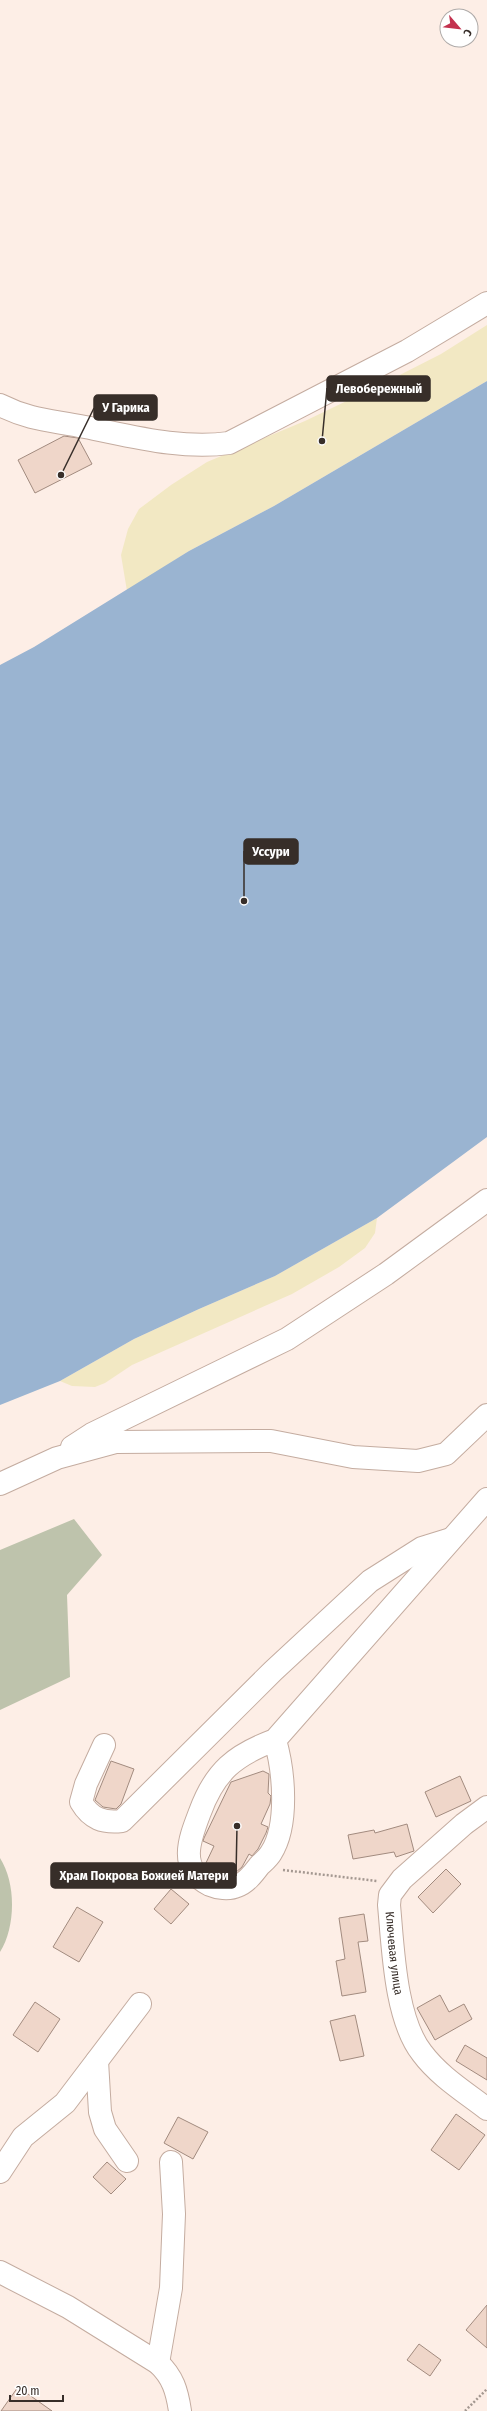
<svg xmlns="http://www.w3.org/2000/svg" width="487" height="2411" font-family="'Fira Sans Condensed',sans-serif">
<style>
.green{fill:#bec3ac}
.sand{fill:#f2e8c3}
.water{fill:#9ab4d1}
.building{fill:#efd6c9;stroke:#a28b7f}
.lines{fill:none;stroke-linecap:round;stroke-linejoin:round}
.minor-casing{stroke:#c4aca0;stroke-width:24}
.path{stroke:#a49891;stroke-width:2.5;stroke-dasharray:2 2;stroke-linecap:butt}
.minor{stroke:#fff;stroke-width:22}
.labels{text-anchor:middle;stroke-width:3.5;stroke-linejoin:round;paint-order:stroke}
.street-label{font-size:12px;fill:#372e29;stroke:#fff}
.leader{fill:none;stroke:#372e29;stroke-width:1.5}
.callout-dot{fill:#372e29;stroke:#fff;stroke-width:1.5}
.callout{fill:#372e29;stroke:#372e29;stroke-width:1.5}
.callout-label{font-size:13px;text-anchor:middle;font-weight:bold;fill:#fff}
</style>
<rect width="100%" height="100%" fill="#fdeee6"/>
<path class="green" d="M74,1519L102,1555L67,1595L70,1677L0,1710V1550Z
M0,1858C16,1883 16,1926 0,1952Z"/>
<path class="sand" d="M487,325V381L274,506L189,551L127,591L121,555L128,529L139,509L171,485L207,462L305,421L384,383L441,354Z
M377,1218L375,1233L365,1248L339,1267L292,1294L132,1365L105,1383L95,1387L72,1386L60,1381L134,1339L199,1309L275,1276Z"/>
<path class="water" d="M487,381V1137L377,1218L275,1276L199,1309L134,1339L60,1381L0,1405V665L34,647L189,551L274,506Z"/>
<path class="building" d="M64,436L78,438L92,464L35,493L18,460Z
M111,1761L134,1769L121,1804L116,1809L103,1807L95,1800Z
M263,1771L269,1774L268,1793L271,1796L270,1804L261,1824L268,1827L266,1833L258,1849L252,1856L249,1854L242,1867L235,1873L227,1876L205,1865L214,1846L203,1841L204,1838L231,1782Z
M460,1776L471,1801L436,1817L425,1792Z
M407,1824L414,1851L396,1857L394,1852L353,1859L348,1835L374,1830L375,1833Z
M446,1869L461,1884L433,1913L418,1897Z
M171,1889L189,1904L171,1924L154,1909Z
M77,1907L103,1922L79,1962L53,1947Z
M364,1914L368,1941L358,1942L366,1992L342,1996L336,1961L345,1959L339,1918Z
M440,1995L449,2012L464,2004L472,2019L435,2040L417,2008Z
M35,2002L60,2019L38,2052L13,2035Z
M355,2015L364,2056L340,2061L330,2021Z
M465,2045L487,2058V2080L456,2061Z
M456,2114L485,2135L459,2170L431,2150Z
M178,2117L208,2132L193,2159L164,2143Z
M107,2162L126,2179L111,2194L93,2177Z
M487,2305V2348L466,2330Z
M419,2344L441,2360L430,2376L407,2360Z
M18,2387L52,2411H1Z"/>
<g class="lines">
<defs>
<g id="minor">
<path d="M0,405C32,421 51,420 85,427C131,436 182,450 229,443L407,351L487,303"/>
<path d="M72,1447L92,1434L287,1339L386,1274L487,1200"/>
<path d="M0,1484L57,1458L116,1442L271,1441L353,1457L418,1461L446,1454L487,1415"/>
<path d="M275,1740C284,1771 289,1825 271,1853C268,1858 263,1862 259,1866C253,1874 246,1883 237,1886C229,1890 217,1888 210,1885C177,1869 190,1838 200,1812C215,1771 235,1755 275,1740L487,1499"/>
<path d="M104,1745L86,1784L81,1802C91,1819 103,1823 122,1821L273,1671L370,1581L422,1548L451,1539"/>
<path id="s1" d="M487,1807L464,1824L402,1879L390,1895L389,1905C393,1947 395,2019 422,2053C439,2076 465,2092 487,2109"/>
<path d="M97,2061L100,2112L105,2129L127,2161"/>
<path d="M0,2172L23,2137L65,2103L140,2004"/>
<path d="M0,2272L68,2307L158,2363C173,2377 177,2391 180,2411"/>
<path d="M158,2363L171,2288L174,2214L171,2162"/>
</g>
</defs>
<use href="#minor" class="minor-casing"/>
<path class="path" d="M283,1870L377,1881
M465,2411L487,2389"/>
<use href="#minor" class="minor"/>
</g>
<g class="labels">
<g class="street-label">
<text dy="4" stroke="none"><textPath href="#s1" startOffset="190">Ключевая улица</textPath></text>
</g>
</g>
<path class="leader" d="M322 441L327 388M61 475L94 408M244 901L244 851M237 1826L236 1876"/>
<g class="callout-dot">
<circle cx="322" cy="441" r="4"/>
<circle cx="61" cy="475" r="4"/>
<circle cx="244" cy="901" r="4"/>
<circle cx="237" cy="1826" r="4"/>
</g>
<g class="callout">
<rect x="327" y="376" width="103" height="25" rx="4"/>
<rect x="94" y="395" width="63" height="25" rx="4"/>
<rect x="244" y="839" width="54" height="25" rx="4"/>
<rect x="51" y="1863" width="185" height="25" rx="4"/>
</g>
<g class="callout-label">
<text x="379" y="393">Левобережный</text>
<text x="126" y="412">У Гарика</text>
<text x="271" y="856">Уссури</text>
<text x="144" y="1880">Храм Покрова Божией Матери</text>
</g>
<g transform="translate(459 28) rotate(118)"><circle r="19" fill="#ffffff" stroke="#afaba9"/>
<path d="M0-3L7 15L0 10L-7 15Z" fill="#c3324f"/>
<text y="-6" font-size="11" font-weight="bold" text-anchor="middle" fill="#372e29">С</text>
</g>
<path d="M10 2395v6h53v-6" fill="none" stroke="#372e29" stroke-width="2"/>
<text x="16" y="2395" font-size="12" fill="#372e29" stroke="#ffffff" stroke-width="3" paint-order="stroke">20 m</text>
</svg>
